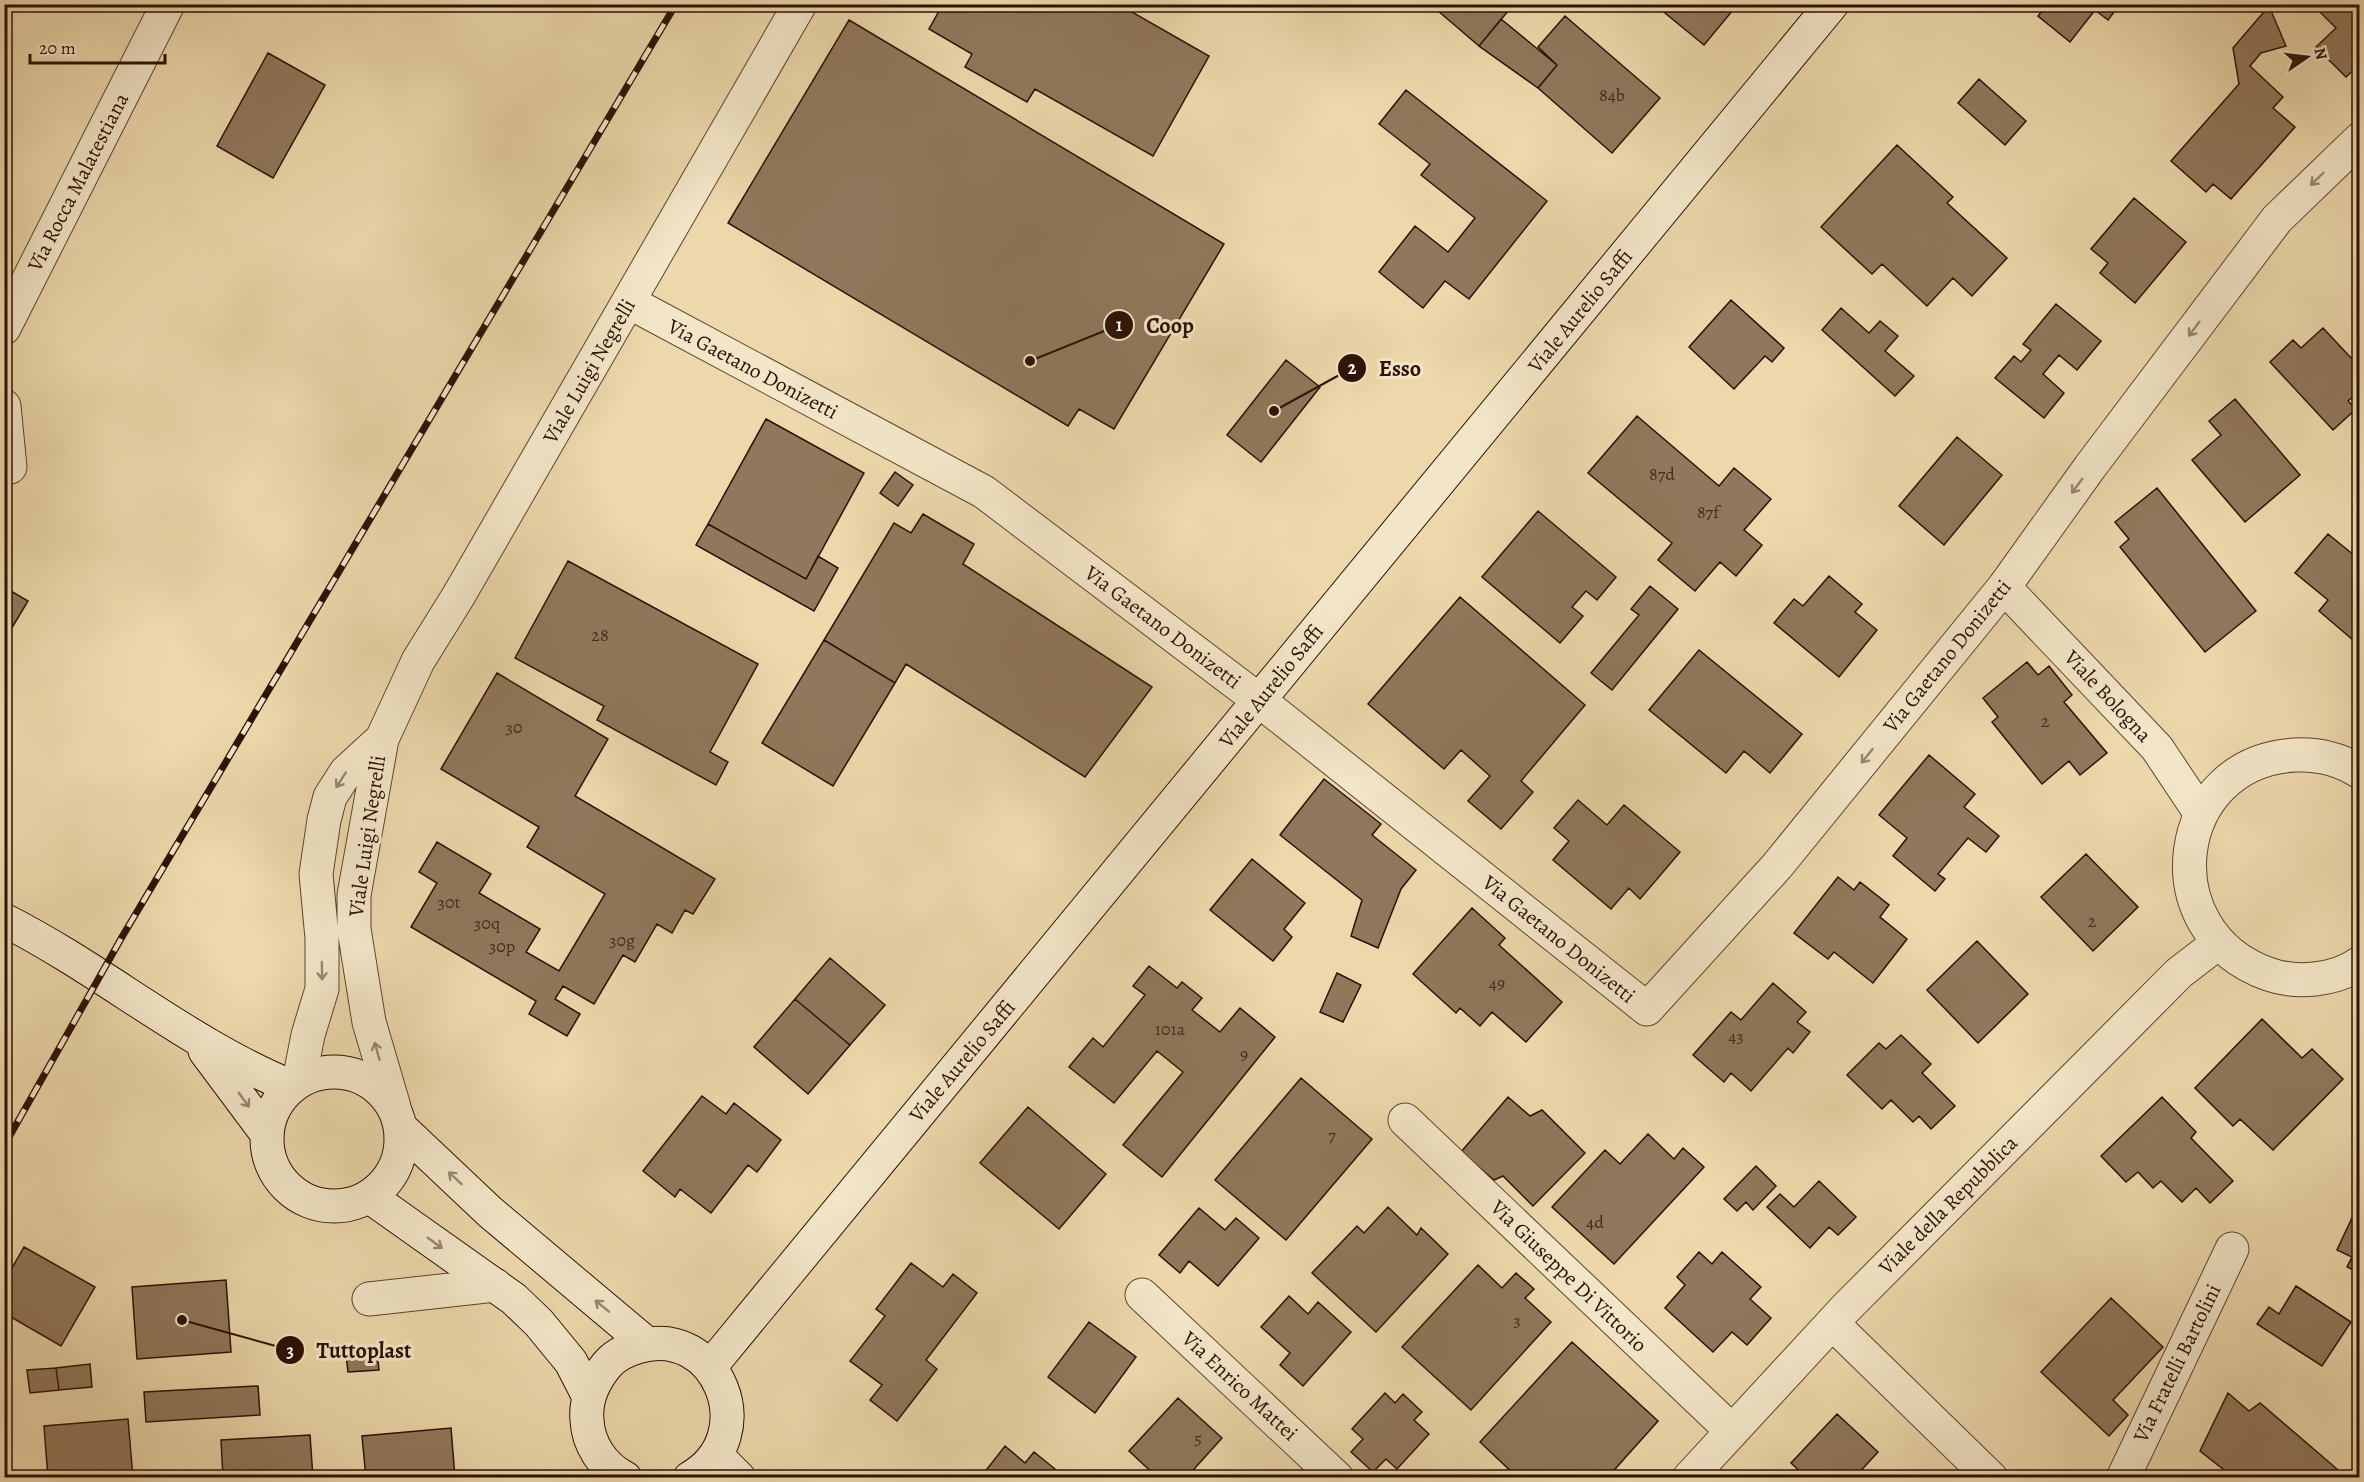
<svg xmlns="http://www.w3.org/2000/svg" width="2364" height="1482" font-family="Alegreya,serif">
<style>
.building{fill:#90785c;stroke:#2c1106;stroke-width:1.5}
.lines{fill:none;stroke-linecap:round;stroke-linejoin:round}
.street-casing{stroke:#5c432f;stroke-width:35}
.secondary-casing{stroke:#2c1106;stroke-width:35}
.street{stroke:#f3e6c8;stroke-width:33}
.secondary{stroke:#f3e6c8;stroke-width:33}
.rail-casing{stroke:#2c1106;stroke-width:7}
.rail{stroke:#f3e6c8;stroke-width:4.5;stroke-dasharray:14;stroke-linecap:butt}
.oneway{stroke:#998671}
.labels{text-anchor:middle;stroke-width:6;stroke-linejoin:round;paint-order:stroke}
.number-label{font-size:18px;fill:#452b1c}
.street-label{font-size:21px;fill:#2c1106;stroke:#f3e6c8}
.leader{fill:none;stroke:#2c1106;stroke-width:2}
.callout-dot{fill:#2c1106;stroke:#f3e6c8;stroke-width:2}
.mark-label{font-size:18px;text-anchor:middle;font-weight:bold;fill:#fff}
.callout-label{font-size:22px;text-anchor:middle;font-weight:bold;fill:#2c1106;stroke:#f3e6c8;stroke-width:6;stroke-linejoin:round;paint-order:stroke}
</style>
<rect width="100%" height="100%" fill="#ecd8ab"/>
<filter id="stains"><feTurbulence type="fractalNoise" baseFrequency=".00333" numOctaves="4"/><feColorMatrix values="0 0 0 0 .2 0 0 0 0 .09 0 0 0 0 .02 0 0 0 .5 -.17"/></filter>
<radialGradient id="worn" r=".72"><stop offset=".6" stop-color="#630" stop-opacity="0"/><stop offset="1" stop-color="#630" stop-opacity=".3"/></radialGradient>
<path class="building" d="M943,4H1118L1209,56L1153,156L1035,89L1027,102L965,67L972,54L929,29Z
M1430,4H1514L1479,46Z
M1654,4H1738L1704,45Z
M2047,4H2120L2108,20L2095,10L2070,42L2038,16Z
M2312,4H2360V19L2357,22L2360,25V64L2346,77L2316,47L2336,28Z
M2269,6L2286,46L2261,53L2250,66L2283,97L2273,108L2295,127L2231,199L2213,184L2206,192L2171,161L2239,84L2233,48Z
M1565,16L1660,98L1612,153L1538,88L1557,65L1538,47Z
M1501,19L1557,65L1538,88L1479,46Z
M849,20L1224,244L1114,429L1079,409L1068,426L728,223Z
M268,53L325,85L273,178L217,146Z
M1979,79L2026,121L2005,145L1958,103Z
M1406,90L1547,201L1469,299L1445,281L1423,308L1379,272L1415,226L1448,252L1475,218L1421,175L1430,164L1379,124Z
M1897,145L1953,197L1947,203L2007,258L1972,296L1953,278L1927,306L1882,264L1872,274L1821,227Z
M2134,198L2186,242L2135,303L2100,273L2108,263L2091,249Z
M1731,300L1784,348L1772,362L1765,356L1734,389L1689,347Z
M2056,304L2101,341L2077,370L2059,355L2043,374L2064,393L2044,418L1995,378L2014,356L2021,362L2031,350L2023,344Z
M1841,308L1869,333L1880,321L1898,336L1885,351L1914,376L1895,396L1822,330Z
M2323,328L2353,360L2360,354V391L2348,401L2356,409L2333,430L2270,362L2293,340L2301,348Z
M1286,360L1320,387L1261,462L1227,435Z
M2235,399L2300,475L2245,522L2192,460L2221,435L2209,421Z
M1637,416L1719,486L1734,468L1771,499L1744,530L1762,545L1736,576L1720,562L1695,591L1658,560L1672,543L1588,473Z
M766,419L864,473L806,579L708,524Z
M1957,437L2002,475L1944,545L1899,506Z
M895,472L913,485L898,506L880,493Z
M2157,488L2256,611L2205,652L2120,547L2129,539L2115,522Z
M1538,511L1616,577L1597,600L1586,591L1572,607L1583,616L1560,643L1482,577Z
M923,514L974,544L963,564L1152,687L1085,777L906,664L895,683L824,640L894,523L911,533Z
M708,524L806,579L818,556L838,568L814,611L696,545Z
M2328,534L2360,560V633L2353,640L2319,611L2328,600L2295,573Z
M568,561L758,664L710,752L728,762L716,785L597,720L604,706L515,658Z
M1829,576L1862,604L1855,612L1877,630L1839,677L1774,623L1794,599L1803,606Z
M1650,586L1678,609L1612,690L1591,673L1639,615L1631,609Z
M4,587L28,601L4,641Z
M1460,597L1585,705L1521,781L1533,792L1501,829L1468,801L1490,776L1461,750L1444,769L1368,704Z
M824,640L895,683L833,786L762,743Z
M1699,650L1802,734L1770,773L1744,751L1726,773L1649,710Z
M2027,662L2038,675L2049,666L2072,695L2064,702L2107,753L2080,775L2069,761L2042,784L1992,722L1998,717L1983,698Z
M497,673L608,739L575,796L715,879L693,914L685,910L672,933L657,924L635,962L623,955L594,1004L563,986L555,999L580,1014L567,1036L529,1014L536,1001L411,927L437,883L419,872L437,842L491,874L479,893L540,929L526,952L559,971L605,894L527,847L539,827L441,769Z
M1929,755L1975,794L1964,807L1999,836L1986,852L1968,838L1938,874L1945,879L1935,891L1893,856L1907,838L1879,815Z
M1324,779L1381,824L1372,835L1416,870L1401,889L1378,948L1351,936L1362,900L1280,835Z
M1578,800L1607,825L1624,805L1680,852L1640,899L1629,888L1611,909L1553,860L1569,841L1554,828Z
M2086,854L2138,907L2093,951L2041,897Z
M1252,859L1305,903L1284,929L1292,937L1273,961L1210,910Z
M1838,877L1854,890L1860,882L1889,905L1880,917L1907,939L1873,983L1834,952L1828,959L1794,933Z
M1472,908L1505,938L1499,945L1562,1002L1526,1042L1492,1012L1480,1026L1460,1008L1456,1013L1413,974Z
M1977,941L2028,994L1978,1043L1927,990Z
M830,958L885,1005L850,1045L795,999Z
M1149,966L1177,988L1182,982L1202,998L1192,1010L1220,1032L1240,1008L1275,1037L1162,1177L1123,1145L1183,1072L1157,1051L1114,1103L1069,1067L1093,1038L1103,1047L1145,995L1133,986Z
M1337,973L1361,985L1343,1022L1320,1012Z
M1773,983L1806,1012L1797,1022L1810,1032L1793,1053L1788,1048L1751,1091L1731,1073L1724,1082L1693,1055L1731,1012L1741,1020Z
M795,999L850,1045L808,1094L754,1047Z
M2262,1019L2302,1058L2312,1049L2343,1079L2273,1150L2240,1119L2233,1126L2195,1088Z
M1901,1035L1931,1064L1922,1073L1955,1106L1931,1129L1919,1116L1913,1122L1891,1100L1882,1109L1847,1075L1879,1043L1886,1049Z
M1301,1078L1372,1139L1286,1240L1215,1180Z
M702,1096L726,1114L734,1103L781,1140L757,1172L748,1165L711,1213L680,1189L675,1197L643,1171Z
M1508,1097L1530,1116L1542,1110L1585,1153L1533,1206L1503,1176L1494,1180L1461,1152Z
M2162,1097L2196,1132L2191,1138L2233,1181L2210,1203L2196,1188L2182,1202L2161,1181L2153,1188L2138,1172L2126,1182L2101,1156Z
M1028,1107L1106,1174L1059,1229L980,1163Z
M1648,1134L1674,1159L1683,1148L1704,1167L1614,1264L1552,1207L1605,1150L1620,1164Z
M1756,1166L1776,1186L1753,1210L1746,1202L1737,1211L1724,1199Z
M1819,1181L1856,1217L1838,1235L1829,1227L1810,1248L1767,1207L1780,1194L1794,1207Z
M2359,1203H2360V1273L2347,1267L2352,1257L2337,1250Z
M1388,1207L1417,1235L1421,1228L1448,1254L1376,1332L1312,1273L1357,1226L1364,1233Z
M1199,1208L1225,1230L1236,1218L1259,1238L1218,1286L1189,1261L1180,1273L1159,1255Z
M24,1247L95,1287L61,1346L4,1313V1282Z
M1699,1252L1712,1264L1722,1252L1761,1287L1750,1299L1771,1318L1747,1345L1732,1332L1713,1352L1665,1308L1685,1285L1677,1277Z
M911,1263L943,1287L953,1274L977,1293L926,1360L937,1369L897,1421L870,1400L882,1385L850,1361L885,1316L876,1309Z
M1478,1265L1502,1288L1516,1273L1534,1289L1525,1298L1551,1322L1471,1410L1402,1347Z
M226,1280L231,1352L137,1359L132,1287Z
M2296,1286L2351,1322L2322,1366L2257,1324L2269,1307L2279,1314Z
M1289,1296L1308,1314L1318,1302L1351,1332L1303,1386L1280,1365L1290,1353L1261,1327Z
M2111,1298L2163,1347L2113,1400L2128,1415L2109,1436L2041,1372Z
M1089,1322L1136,1357L1095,1413L1048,1377Z
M1572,1342L1658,1421L1607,1478H1518L1480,1442Z
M377,1352L379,1370L348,1372L346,1355Z
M90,1364L92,1387L59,1390L56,1368Z
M56,1368L59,1390L30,1393L27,1370Z
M258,1386L260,1415L146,1422L144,1392Z
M1385,1393L1395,1403L1403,1394L1422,1412L1414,1420L1429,1434L1397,1469L1386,1459L1373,1472L1351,1452L1363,1439L1352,1429Z
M2228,1393L2249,1411L2260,1403L2337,1469L2330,1478H2226L2224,1470L2200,1451Z
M1178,1398L1222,1438L1186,1478H1158L1129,1451Z
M1837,1414L1878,1452L1854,1478H1807L1791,1463Z
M128,1419L133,1478H48L44,1426Z
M451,1428L455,1478H366L362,1436Z
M310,1435L313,1478H223L221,1440Z
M1005,1446L1025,1463L1034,1452L1060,1473L1056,1478H980Z"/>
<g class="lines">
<defs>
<path id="street" d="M629,302L984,492L1260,701L1647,1009L1777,866L2004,587L2090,467L2277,219L2360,139
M4,328L168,4
M4,406L10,467
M2004,587L2157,748L2201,814
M2360,772C2340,759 2318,754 2295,755C2170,762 2150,932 2268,974C2296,984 2335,981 2360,963
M299,1081L308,1035L322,989V938L316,874L324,820L330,797L346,772L382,739
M394,1107L369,1022L354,929V895L382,739L418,661L459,595L800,4
M1405,1120L1732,1431
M1142,1295L1337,1478
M369,1299L495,1285
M1832,1323L1991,1478
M1689,1478L1845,1309L2179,973L2218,943
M2123,1478L2232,1249"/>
<path id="secondary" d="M4,920C103,970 189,1045 292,1087
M205,1051L267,1134
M267 1139a67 67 0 1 1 134 0a67 67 0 1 1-134 0Z
M401,1128L490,1212L647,1344
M370,1197L514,1299L539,1323L571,1362L589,1397
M710,1367L1832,4
M716,1455L739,1478
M625,1478C603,1467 588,1444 587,1420C585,1399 594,1381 606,1366C614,1356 626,1350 637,1347C717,1322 764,1436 690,1478"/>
</defs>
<use href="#street" class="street-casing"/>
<use href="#secondary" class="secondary-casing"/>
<use href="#street" class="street"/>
<use href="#secondary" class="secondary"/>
<defs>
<path id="rail" d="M4,1146L122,937L676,4"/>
</defs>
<use href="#rail" class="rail-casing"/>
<use href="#rail" class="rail"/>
</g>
<defs><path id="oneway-shaft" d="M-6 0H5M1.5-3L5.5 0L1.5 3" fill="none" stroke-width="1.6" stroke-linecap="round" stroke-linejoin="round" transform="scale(1.5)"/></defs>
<g class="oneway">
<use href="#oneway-shaft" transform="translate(2317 179) rotate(136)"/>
<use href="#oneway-shaft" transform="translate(2194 329) rotate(127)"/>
<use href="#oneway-shaft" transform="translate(2077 486) rotate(126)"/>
<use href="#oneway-shaft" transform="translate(1867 756) rotate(129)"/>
<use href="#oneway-shaft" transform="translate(341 780) rotate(123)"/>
<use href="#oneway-shaft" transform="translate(322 971) rotate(89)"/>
<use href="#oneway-shaft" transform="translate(377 1051) rotate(-106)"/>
<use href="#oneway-shaft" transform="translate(244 1100) rotate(54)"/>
<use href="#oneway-shaft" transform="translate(455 1178) rotate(-137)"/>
<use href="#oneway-shaft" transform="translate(435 1243) rotate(36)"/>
<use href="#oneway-shaft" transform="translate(602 1306) rotate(-141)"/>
</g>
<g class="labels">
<g class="number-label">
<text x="1612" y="101">84b</text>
<text x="1662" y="480">87d</text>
<text x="1708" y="518">87f</text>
<text x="600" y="641">28</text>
<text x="2045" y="727">2</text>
<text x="514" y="733">30</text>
<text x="449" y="908">30t</text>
<text x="2092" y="927">2</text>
<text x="487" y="929">30q</text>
<text x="622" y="946">30g</text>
<text x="502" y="952">30p</text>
<text x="1497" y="989">49</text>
<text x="1170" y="1035">101a</text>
<text x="1736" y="1042">43</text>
<text x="1244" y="1060">9</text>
<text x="1332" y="1141">7</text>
<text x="1595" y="1228">4d</text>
<text x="1517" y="1326">3</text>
<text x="1198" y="1444">5</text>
</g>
<g class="street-label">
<text transform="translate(78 182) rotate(-63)" y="7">Via Rocca Malatestiana</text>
<text transform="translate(1580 311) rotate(-51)" y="7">Viale Aurelio Saffi</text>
<text transform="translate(753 369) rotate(28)" y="7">Via Gaetano Donizetti</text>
<text transform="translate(589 371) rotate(-60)" y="7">Viale Luigi Negrelli</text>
<text transform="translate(1163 627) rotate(37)" y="7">Via Gaetano Donizetti</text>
<text transform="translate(1947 656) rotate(-51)" y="7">Via Gaetano Donizetti</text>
<text transform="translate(1271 686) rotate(-51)" y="7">Viale Aurelio Saffi</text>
<text transform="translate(2108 696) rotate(47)" y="7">Viale Bologna</text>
<text transform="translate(367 836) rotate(-82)" y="7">Viale Luigi Negrelli</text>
<text transform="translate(1559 939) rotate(39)" y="7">Via Gaetano Donizetti</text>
<text transform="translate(962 1061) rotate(-50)" y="7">Viale Aurelio Saffi</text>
<text transform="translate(1948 1205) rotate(-45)" y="7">Viale della Repubblica</text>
<text transform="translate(1569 1276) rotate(44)" y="7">Via Giuseppe Di Vittorio</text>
<text transform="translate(2177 1363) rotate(-64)" y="7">Via Fratelli Bartolini</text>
<text transform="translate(1240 1386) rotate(43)" y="7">Via Enrico Mattei</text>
</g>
</g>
<path class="leader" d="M1030 361L1119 325M1274 411L1352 368M182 1320L290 1350"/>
<g class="callout-dot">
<circle cx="1030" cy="361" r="6"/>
<circle cx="1274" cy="411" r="6"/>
<circle cx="182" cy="1320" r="6"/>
<circle cx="1119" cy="325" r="15"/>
<circle cx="1352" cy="368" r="15"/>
<circle cx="290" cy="1350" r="15"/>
</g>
<g class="mark-label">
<text x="1119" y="331">1</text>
<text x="1352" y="374">2</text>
<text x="290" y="1357">3</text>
</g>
<g class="callout-label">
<text x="1170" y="333">Coop</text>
<text x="1400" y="376">Esso</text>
<text x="364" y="1358">Tuttoplast</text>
</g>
<rect width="2364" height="1482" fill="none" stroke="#ecd8ab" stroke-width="24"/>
<rect x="6" y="6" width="2352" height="1470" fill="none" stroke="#2c1106" stroke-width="3"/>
<rect x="12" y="12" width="2340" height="1458" fill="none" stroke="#2c1106" stroke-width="1.5"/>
<g transform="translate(2307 57) rotate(76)" stroke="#f3e6c8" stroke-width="4.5" paint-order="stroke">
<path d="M0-4.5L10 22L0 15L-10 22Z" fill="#2c1106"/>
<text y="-9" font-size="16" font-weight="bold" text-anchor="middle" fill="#2c1106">N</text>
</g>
<path d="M30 54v9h135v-9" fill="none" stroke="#2c1106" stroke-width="3"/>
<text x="39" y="54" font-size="18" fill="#2c1106" stroke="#f3e6c8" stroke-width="4.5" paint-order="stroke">20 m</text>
<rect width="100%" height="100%" filter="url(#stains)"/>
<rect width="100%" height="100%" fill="url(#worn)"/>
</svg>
